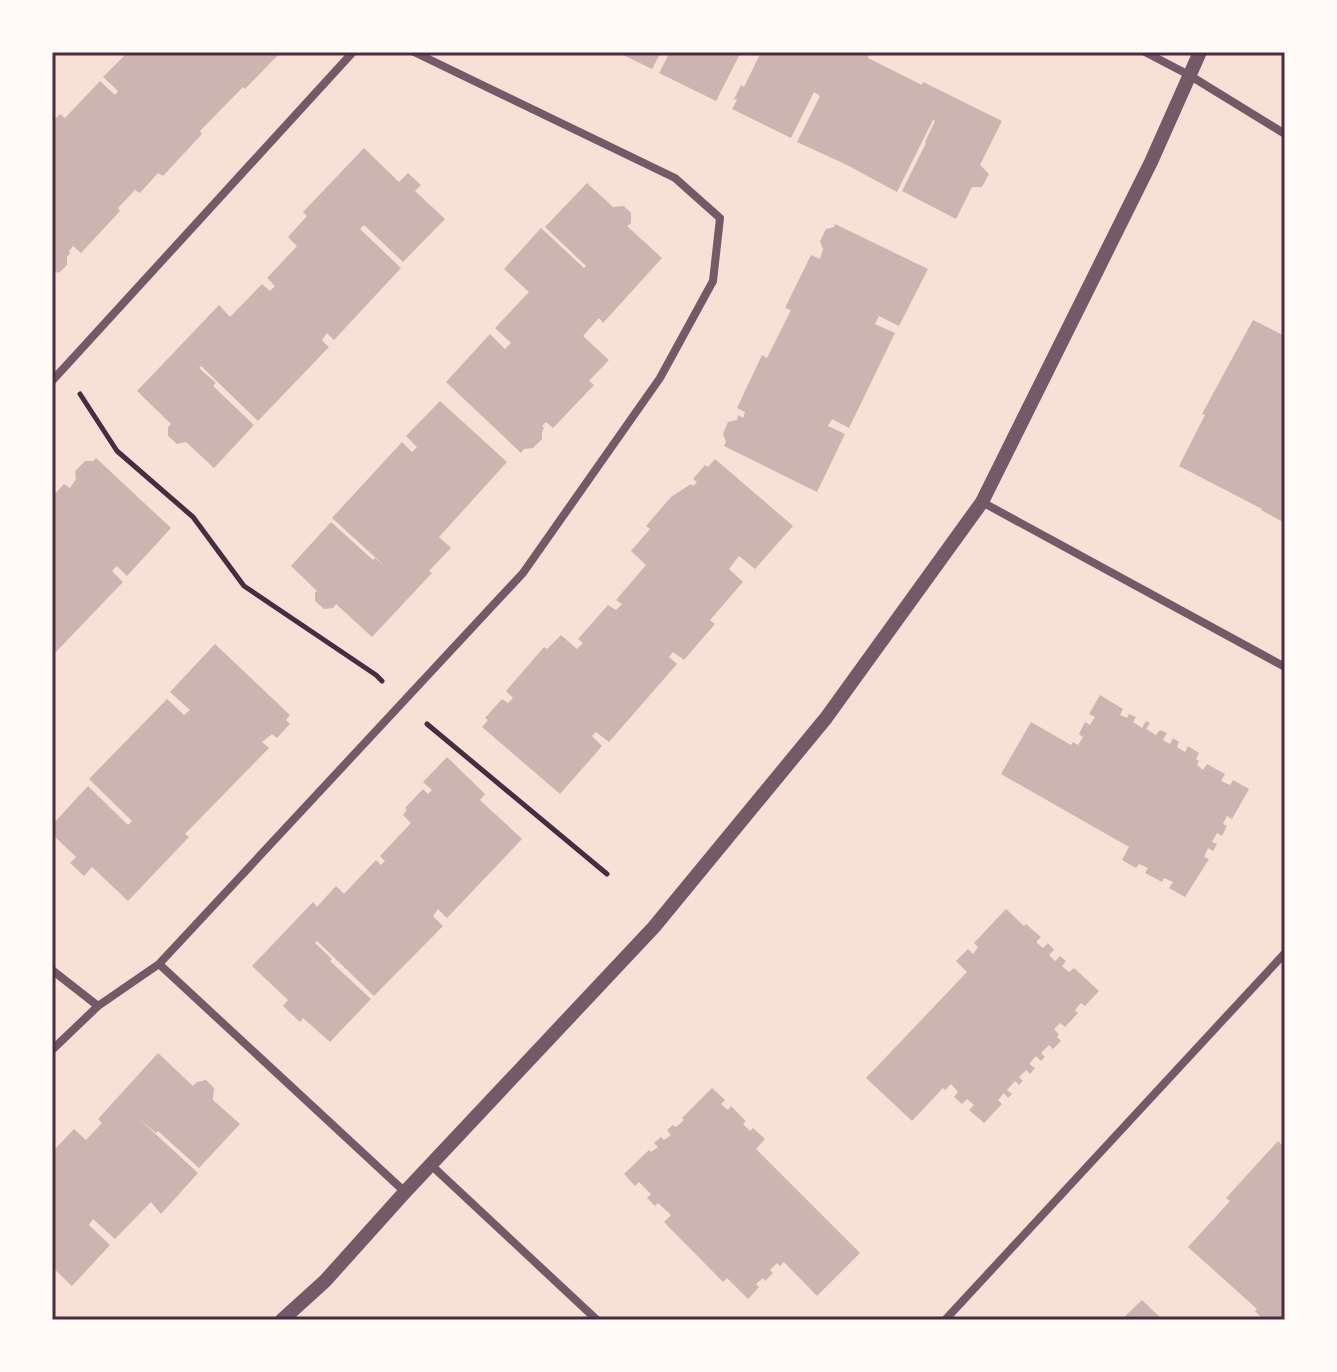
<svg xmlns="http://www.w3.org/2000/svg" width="1337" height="1372" font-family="'Public Sans',sans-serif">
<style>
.building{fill:#ccb4b1}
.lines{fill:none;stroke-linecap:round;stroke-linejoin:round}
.path{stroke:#4a2c40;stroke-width:5}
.minor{stroke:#755966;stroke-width:8}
.tertiary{stroke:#755966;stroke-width:14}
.neatline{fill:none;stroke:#4a2c40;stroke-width:3}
</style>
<rect width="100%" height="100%" fill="#f7e1d7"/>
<path class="building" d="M128,52H281L245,89L243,87L200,131L202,134L163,176L158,173L140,193L135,190L118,208L120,211L81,253L73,246L69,251L70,253L67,257V265L60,272L52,273V122L60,114L65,118L100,81L115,95L118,91L103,77Z
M617,52H661L652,69Z
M670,52H741L716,101L659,73Z
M761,52H862L869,55L868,58L922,85L923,82L1002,121L980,165L989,174L982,187H972L956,219L902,191L926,143L925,142L935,121L933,120L897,192L847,165L797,142L820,96L814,92L791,138L732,109L737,100L734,99L741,85L744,87Z
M364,148L399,182L408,173L421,185L415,191L445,219L403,262L364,225L360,229L401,268L334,340L327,333L322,340L329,347L258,421L201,366L199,368L216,383L213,386L254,425L214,468L186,442L177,444L168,436V427L171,424L137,391L219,305L230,317L262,284L270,291L275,286L267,278L297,246L288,237L307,216L303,212Z
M587,183L613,207L624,206L631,213V223L627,226L662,258L603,323L599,318L583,336L609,360L589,381L594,385L553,428L546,422L542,426L544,428L542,432V439L533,448L524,449L521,453L446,382L490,334L505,349L511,343L495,328L529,292L504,269L541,228L584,268L586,266L545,227Z
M835,224L928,269L899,326L879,316L875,324L895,333L849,428L832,419L828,426L845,434L817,492L724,446L726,442L723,434L728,422L737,420L738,415L743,418L745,412L737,408L762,355L767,358L791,310L785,308L811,255L820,259L823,249L820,241L826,229L834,227Z
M1253,320L1285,336V517L1283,522L1261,510L1262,509L1179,466L1205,415L1202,414Z
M440,401L507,462L439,537L451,548L429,571L432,573L372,637L336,604L333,608L324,609L315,601V593L317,591L291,566L331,522L373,560L375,558L387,568L332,518L402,442L412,452L417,447L406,436Z
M96,458L171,528L127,576L117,566L112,571L123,582L54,654L52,652V497L64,484L70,488L76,479L75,471L85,461H93Z
M715,459L793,526L755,569L739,556L729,569L743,582L710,620L715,624L684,660L673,652L669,657L677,664L609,742L596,732L592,736L602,746L560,794L482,727L488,720L485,718L502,699L508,703L513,698L506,691L544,647L547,649L561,635L577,649L583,643L578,639L608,605L616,610L622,604L616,600L646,565L631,551L650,529L646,526L671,497L691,484L693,486L697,482L693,479L705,465L708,467Z
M215,644L290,715L286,720L290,724L277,738L272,734L262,742L269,748L185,834L189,837L128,901L92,867L84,876L70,863L76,857L52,834V825L88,786L128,825L132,821L89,779L167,699L184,715L190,710L170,692Z
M1100,695L1123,709L1120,715L1127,718L1129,714L1136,717L1133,722L1142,728L1146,721L1150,723L1146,729L1156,735L1160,730L1167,733L1163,740L1170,744L1173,738L1179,742L1177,747L1185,752L1188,746L1199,753L1196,759L1199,761L1197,765L1203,770L1207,764L1225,774L1221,781L1230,785L1233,780L1249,789L1232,819L1227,816L1223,824L1227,826L1222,836L1217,833L1212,842L1217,844L1213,851L1208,848L1204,857L1209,859L1185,897L1169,888L1173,882L1164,878L1162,882L1145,873L1148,868L1139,864L1136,868L1122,860L1129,847L1001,774L1031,722L1071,745L1073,742L1078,745L1083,737L1079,734L1085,722L1090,725L1095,717L1089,714Z
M447,757L485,794L480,800L522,839L447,918L438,909L433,916L443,926L374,996L317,941L315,943L332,959L330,961L371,999L330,1042L303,1018L300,1022L283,1006L288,1000L252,966L313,902L317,907L336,886L344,894L376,860L381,865L385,861L380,856L411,823L403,815L407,810L405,808L423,789L428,794L432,790L423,782Z
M1006,909L1024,926L1026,924L1041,937L1036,942L1043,948L1048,943L1054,950L1049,955L1055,961L1060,956L1066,961L1062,966L1069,972L1074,968L1099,991L1085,1006L1081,1003L1075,1010L1078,1013L1065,1027L1060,1023L1054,1029L1059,1034L1057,1037L1061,1041L1053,1049L1049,1045L1041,1053L1045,1057L1041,1061L1036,1056L1029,1064L1035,1068L1030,1074L1026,1070L1019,1077L1023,1081L1019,1085L1015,1081L1007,1090L1012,1094L1008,1098L1004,1093L998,1100L1002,1104L984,1123L969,1110L974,1105L967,1099L962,1104L954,1097L958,1092L951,1084L945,1090L943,1088L912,1121L866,1078L967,972L956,961L968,949L973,954L978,947L974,943Z
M158,1053L193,1086L197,1082L206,1080L214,1088L213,1100L240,1124L199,1168L158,1131L156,1133L139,1119L198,1173L161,1214L151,1202L115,1239L93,1219L89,1225L110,1245L72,1286L52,1267V1145L55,1149L74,1129L86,1140L102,1123L98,1119Z
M712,1088L725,1100L721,1104L728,1110L731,1106L746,1121L743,1124L750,1131L753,1128L765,1139L756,1149L860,1253L817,1296L784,1262L780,1266L777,1263L770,1270L773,1273L765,1281L763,1278L756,1284L759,1287L748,1299L727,1278L723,1282L664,1222L671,1215L658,1203L655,1206L647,1198L651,1194L639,1182L635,1186L624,1174L649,1150L651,1152L658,1147L654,1143L661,1137L664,1140L671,1135L667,1130L673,1125L676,1127L684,1120L682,1118Z
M1278,1141L1282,1145L1285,1142V1318L1283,1320H1264L1255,1311L1257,1309L1188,1247L1230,1201L1226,1198Z
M1142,1300L1163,1320H1121Z"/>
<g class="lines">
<path class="path" d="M80,394L117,451L193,517L244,586L376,675L382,681
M427,724L607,874"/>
<path class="minor" d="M1145,52L1189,75L1285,134
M52,381L353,52
M982,502L1285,667
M159,964L405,1192
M52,970L98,1006
M52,1050L98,1006L159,964L523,573L660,378L713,281L720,218L675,178L414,52
M431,1165L597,1320
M945,1320L1285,953"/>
<path class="tertiary" d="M282,1320L325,1281L405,1192L654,927L826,718L982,502L1151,162L1200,52"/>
</g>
<rect width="1337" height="1372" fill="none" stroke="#fffaf5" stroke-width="108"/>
<rect x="54" y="54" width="1229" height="1264" class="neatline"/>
</svg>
